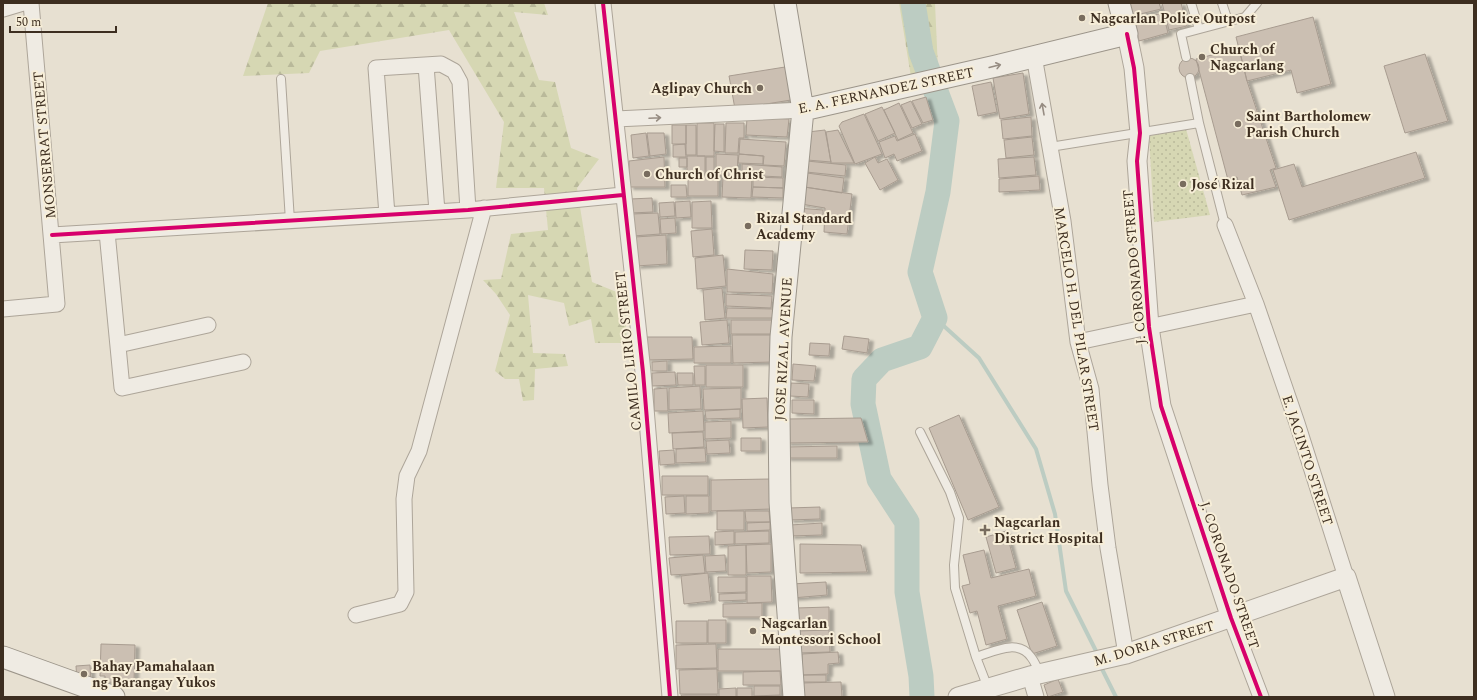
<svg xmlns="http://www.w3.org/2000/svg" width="1477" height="700" font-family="Spectral,serif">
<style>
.forest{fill:url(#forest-firs)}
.park{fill:url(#park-dots)}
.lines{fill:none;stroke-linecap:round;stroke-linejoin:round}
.stream{stroke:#bcccc2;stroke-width:4}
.river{stroke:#bcccc2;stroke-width:25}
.building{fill:#cbbfb2;stroke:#a89c90;filter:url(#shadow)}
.service-casing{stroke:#ada599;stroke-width:10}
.minor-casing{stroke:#ada599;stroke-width:17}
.tertiary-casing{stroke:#ada599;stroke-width:21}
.secondary-casing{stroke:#9c958a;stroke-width:23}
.service{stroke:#efebe3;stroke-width:8}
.minor{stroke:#efebe3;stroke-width:15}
.tertiary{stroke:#efebe3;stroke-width:19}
.secondary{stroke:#efebe3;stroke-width:21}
.cycleway-casing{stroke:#f7eed8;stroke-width:6}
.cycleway{stroke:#d6006c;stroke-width:4}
.oneway{stroke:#968c82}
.poi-dot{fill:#786c5e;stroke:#f7eed8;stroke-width:1.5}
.labels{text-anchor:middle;stroke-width:4;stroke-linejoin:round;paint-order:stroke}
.poi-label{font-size:14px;font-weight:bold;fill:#3d2e20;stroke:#f7eed8;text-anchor:start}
.street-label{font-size:14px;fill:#3d2e20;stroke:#f7eed8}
</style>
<defs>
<pattern id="forest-firs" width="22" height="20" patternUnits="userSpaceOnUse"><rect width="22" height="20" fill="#d6d7b3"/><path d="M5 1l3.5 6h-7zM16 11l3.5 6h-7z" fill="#b9b99a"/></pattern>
<pattern id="park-dots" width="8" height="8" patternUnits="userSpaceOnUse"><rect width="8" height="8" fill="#d6d7b3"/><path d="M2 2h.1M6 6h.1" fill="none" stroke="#b9b99a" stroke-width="1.8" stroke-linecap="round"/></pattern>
<filter id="shadow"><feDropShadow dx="4.5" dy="2.5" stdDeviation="1" flood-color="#0004"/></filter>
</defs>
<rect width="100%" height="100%" fill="#e7e0d1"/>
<path class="forest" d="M268,3H544L548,15L514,12L539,80L555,82L571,148L599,159L577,188L592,282L624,295L627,343H595L591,319L569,326L564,303L528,295L533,353L565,354L568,366L535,369L534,400L523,401L519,379H505L495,371L510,315L496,294L483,280L501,279L511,234L548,230L544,188H496L504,122L449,30L320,51L309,73L243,76Z
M899,3H935L938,69L911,77Z"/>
<path class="park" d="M1186,129L1210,215L1154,222L1149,136Z"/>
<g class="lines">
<path class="stream" d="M935,318L979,358L1036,449L1055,514L1066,591L1098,655
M1102,669L1116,697"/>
<path class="river" d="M913,3L921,52L947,121L938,192L920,272L935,318L920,347L882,360L864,379L863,404L879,479L907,522V592L921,676L922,697"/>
</g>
<path class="building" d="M1128,3H1159L1161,9L1132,16Z
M1162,3H1181L1187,26L1169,30Z
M1163,13L1168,33L1139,41L1134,20Z
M1313,17L1331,84L1297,93L1291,70L1247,81L1236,37Z
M1239,48L1247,81L1276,168L1270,170L1276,187L1242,195L1237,177L1228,180L1196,59Z
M1425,54L1448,121L1405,133L1384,66Z
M1179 68a10 10 0 1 1 20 0a10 10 0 1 1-20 0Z
M785,67L791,100L735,109L729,76Z
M1023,73L1029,114L1000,119L993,78Z
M991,82L997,112L978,116L972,86Z
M926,97L933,120L923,123L912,101Z
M911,101L922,124L912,128L901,105Z
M899,103L913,133L898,140L884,110Z
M882,107L895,133L878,141L865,114Z
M864,114L882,154L855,164L839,126L842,122Z
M747,117L789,119L787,137L746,135Z
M1031,117L1032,136L1003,139L1001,120Z
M697,123H714V156H697Z
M726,123H744V138H739L738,153H725Z
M715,124H724V152L714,151Z
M672,125H686V144H672Z
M686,125H696V155H686Z
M825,130L831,162L807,160L808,132Z
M838,130L854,163H831L826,132Z
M646,133L649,156L633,158L631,135Z
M647,133H664L666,154L650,156Z
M915,134L922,151L897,161L894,154L885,158L879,142L895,136L897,141Z
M1032,137L1034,155L1006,158L1004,140Z
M740,139L786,142L784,166L763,165L764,156L739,154Z
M685,144L686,157H673V145Z
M1416,152L1425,178L1289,220L1273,170L1294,164L1302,187Z
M716,154L738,155L737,176L716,175Z
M739,154L763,156V164L738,163Z
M687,156H705V174H687Z
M664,157L665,187H629V161Z
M706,157H714V174H706Z
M875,157L878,163L887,159L898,180L880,190L865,163Z
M1034,157L1036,175L999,178L998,159Z
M679,158H687V167H679Z
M807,161L846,165L845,176L806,172Z
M742,164L782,167V177L742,175Z
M807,173L844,178L842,193L805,187Z
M688,175H718V196H688Z
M723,176L752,177L751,198L722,197Z
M1039,176L1040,190L999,192V179Z
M753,177L783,178V188L753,187Z
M671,185H686L687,197H671Z
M753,187L783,188V198L752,197Z
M804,187L852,194L847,234L824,232L825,208L801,204Z
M652,198L653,212L631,213L630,199Z
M690,201L691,217L676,218L675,202Z
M711,201L712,228H692V202Z
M674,202L675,216L660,217L659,203Z
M797,208L823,210V221L797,220Z
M658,213L660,234L633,236L632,214Z
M675,218L676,233L661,234L660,219Z
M712,229L714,255L693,257L691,231Z
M666,235L667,264L636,266L635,237Z
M745,250L773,251L772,270L744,269Z
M723,255L726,286L697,289L695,258Z
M727,269L773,274L772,293L727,292Z
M722,288L725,318L705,320L703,290Z
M726,294L772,296L771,308L726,306Z
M727,308L773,309V318H726Z
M727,320L729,343L702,345L700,322Z
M731,320H773V334H731Z
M732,335H772L773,362L733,363Z
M844,336L869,339L867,353L842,349Z
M646,337H692L693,359L647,360Z
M810,343L830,344L829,356L809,355Z
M731,346V363H694V347Z
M667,361V371H652V362Z
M793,364L816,366L814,381L792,380Z
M706,365H743V387H706Z
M694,366H705V385H695Z
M675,372L676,385L652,386V373Z
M677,373H693V385H678Z
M791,383L809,384L808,397L790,396Z
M700,386L701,409L669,410V388Z
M667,388L668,411H654V389Z
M741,388V409L704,410L703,389Z
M767,398L768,427L743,428L742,399Z
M792,400H814V414L792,413Z
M740,409V418L706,419L705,411Z
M703,411L704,431L669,433L668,413Z
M959,415L999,507L968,520L929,428Z
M861,418L868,442L786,443V419Z
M731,421V438L705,439V422Z
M703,432L704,447L673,449L672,433Z
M741,438H761V451H741Z
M729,440L730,453L707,454L706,441Z
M837,446V458H786V447Z
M705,448L706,462L676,463V449Z
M674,450L675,464L660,465L659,451Z
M662,476H708V495H662Z
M771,479V509L711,511V480Z
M684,496L685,513L666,514L665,497Z
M686,496H709V513L686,514Z
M820,507V519L789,520L788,508Z
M717,511H744V530H717Z
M745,511H769L770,522H746Z
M770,522V530L747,531V523Z
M822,523V535L790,536V525Z
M734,531V544L715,545V532Z
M769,531V543L735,544V532Z
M1006,531L1016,568L996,573L986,537Z
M709,536L710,554L670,555L669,537Z
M771,544V572L747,573L746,545Z
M800,544L861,545L867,572L800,573Z
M746,545V575H728V546Z
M984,550L991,578L1029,569L1036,596L998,606L1007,639L986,645L977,611L970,613L962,586L970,584L963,555Z
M703,555L705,573L671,575L669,558Z
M725,555L726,571L706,572L705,556Z
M708,573L711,601L684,604L681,576Z
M747,576H771L772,602L747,603Z
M718,577H746V592L718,593Z
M826,582L827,595L792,598L791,584Z
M746,593V600L719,601V594Z
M1042,602L1057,646L1032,654L1017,610Z
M762,603V617H723V604Z
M829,607V629H797L796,608Z
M708,620H726V643H708Z
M676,621H707V643H676Z
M829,630L830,652L799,653L798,631Z
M101,644L135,645L134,683L105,682V676H100Z
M716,644L717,668L676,669V645Z
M718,649H782L783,671H718Z
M838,652L839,663L828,664V674L802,675V654Z
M90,665L91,682H77L76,666Z
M717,669L718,694H680L679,670Z
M780,671L781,685H743V672Z
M801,675H826V682H801Z
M1058,679L1063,692L1048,697L1044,685Z
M841,682L842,697H801V683Z
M754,686H780V695L754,696Z
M736,688V697H719V689Z
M737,688H752V697H737Z
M681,695H717V697H682Z
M780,696V697H754Z"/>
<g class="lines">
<defs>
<path id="service" d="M1191,3L1199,29
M1222,3L1228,21
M1186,57L1181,34L1245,17L1257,3
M1190,78L1199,123L1225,225
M281,79L290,221
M1050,147L1199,123
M920,432L950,492L959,518L954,565L955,588L976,657L988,688
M976,657C993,652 1018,638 1031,657C1035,662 1037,668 1040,673"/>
<path id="minor" d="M603,3L643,372L670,697
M3,9L23,3
M1034,56L1063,221L1078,342L1091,389L1100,485L1108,548L1126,654
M426,65L437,212
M616,119L803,110
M387,215L376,68L441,64L454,71L460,82L468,210
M1225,225L1256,304L1297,423L1346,577
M107,232L122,388L243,362
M52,235L468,210L623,195
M3,309L57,304L31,3
M1078,342L1256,304
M118,345L208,325
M356,615L400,604L406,592L404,499L407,476L419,451L484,208
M1231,618L1261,697
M1030,676L1036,697"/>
<path id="tertiary" d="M1127,34L1134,68L1140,133L1137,161L1149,327L1161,406L1231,618
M958,697L1030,676L1126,654L1346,577L1385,697"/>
<path id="secondary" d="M785,3L803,110L781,337L779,415L780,502L794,697
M803,110L996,66L1127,34L1119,3
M3,657L114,697"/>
</defs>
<use href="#service" class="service-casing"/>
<use href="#minor" class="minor-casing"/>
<use href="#tertiary" class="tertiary-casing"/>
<use href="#secondary" class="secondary-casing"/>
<use href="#service" class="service"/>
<use href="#minor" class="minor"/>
<use href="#tertiary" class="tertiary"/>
<use href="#secondary" class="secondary"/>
<defs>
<path id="cycleway" d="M603,3L643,372L670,697
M1127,34L1134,68L1140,133L1137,161L1149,327L1161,406L1231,618L1261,697
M52,235L468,210L623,195"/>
</defs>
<use href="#cycleway" class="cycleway-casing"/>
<use href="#cycleway" class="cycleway"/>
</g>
<defs><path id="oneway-shaft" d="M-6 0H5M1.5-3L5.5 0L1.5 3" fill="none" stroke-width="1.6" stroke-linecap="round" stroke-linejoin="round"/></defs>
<g class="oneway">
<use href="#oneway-shaft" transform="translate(995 66) rotate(-14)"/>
<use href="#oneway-shaft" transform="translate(1043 109) rotate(-100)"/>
<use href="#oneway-shaft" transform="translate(655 118) rotate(-3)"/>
</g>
<g class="poi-dot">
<circle cx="1082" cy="18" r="4"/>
<circle cx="1202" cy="57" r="4"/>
<circle cx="760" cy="88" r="4"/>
<circle cx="1238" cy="124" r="4"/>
<circle cx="647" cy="174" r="4"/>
<circle cx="1183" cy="184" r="4"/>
<circle cx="748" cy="226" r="4"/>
<path d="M983 524h4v4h4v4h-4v4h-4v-4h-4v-4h4z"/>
<circle cx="753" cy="631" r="4"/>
<circle cx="84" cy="674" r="4"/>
</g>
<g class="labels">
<g class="poi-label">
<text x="1090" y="23">Nagcarlan Police Outpost</text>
<text x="1210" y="54">Church of<tspan x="1210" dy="16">Nagcarlang</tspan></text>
<text x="752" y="93" text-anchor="end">Aglipay Church</text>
<text x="1246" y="121">Saint Bartholomew<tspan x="1246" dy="16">Parish Church</tspan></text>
<text x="655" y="179">Church of Christ</text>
<text x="1191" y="189">José Rizal</text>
<text x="756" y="223">Rizal Standard<tspan x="756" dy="16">Academy</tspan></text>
<text x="994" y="527">Nagcarlan<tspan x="994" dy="16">District Hospital</tspan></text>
<text x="761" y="628">Nagcarlan<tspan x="761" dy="16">Montessori School</tspan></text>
<text x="92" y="671">Bahay Pamahalaan<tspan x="92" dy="16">ng Barangay Yukos</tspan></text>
</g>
<g class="street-label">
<text transform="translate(886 90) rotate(-12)" y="5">E. A. FERNANDEZ STREET</text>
<text transform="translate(44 145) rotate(-95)" y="5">MONSERRAT STREET</text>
<text transform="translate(1134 267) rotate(-95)" y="5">J. CORONADO STREET</text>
<text transform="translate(1077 319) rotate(81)" y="5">MARCELO H. DEL PILAR STREET</text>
<text transform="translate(783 349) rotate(-87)" y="5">JOSE RIZAL AVENUE</text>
<text transform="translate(628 351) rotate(-96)" y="5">CAMILO LIRIO STREET</text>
<text transform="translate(1308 460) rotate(72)" y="5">E. JACINTO STREET</text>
<text transform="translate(1230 575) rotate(71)" y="5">J. CORONADO STREET</text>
<text transform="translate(1154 643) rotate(-17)" y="5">M. DORIA STREET</text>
</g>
</g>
<rect width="1477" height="700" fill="none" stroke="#3d2e20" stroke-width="8"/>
<path d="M10 26v6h106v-6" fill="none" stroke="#3d2e20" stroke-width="2"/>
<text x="16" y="26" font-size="12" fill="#3d2e20" stroke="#f7eed8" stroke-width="3" paint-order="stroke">50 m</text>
</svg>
